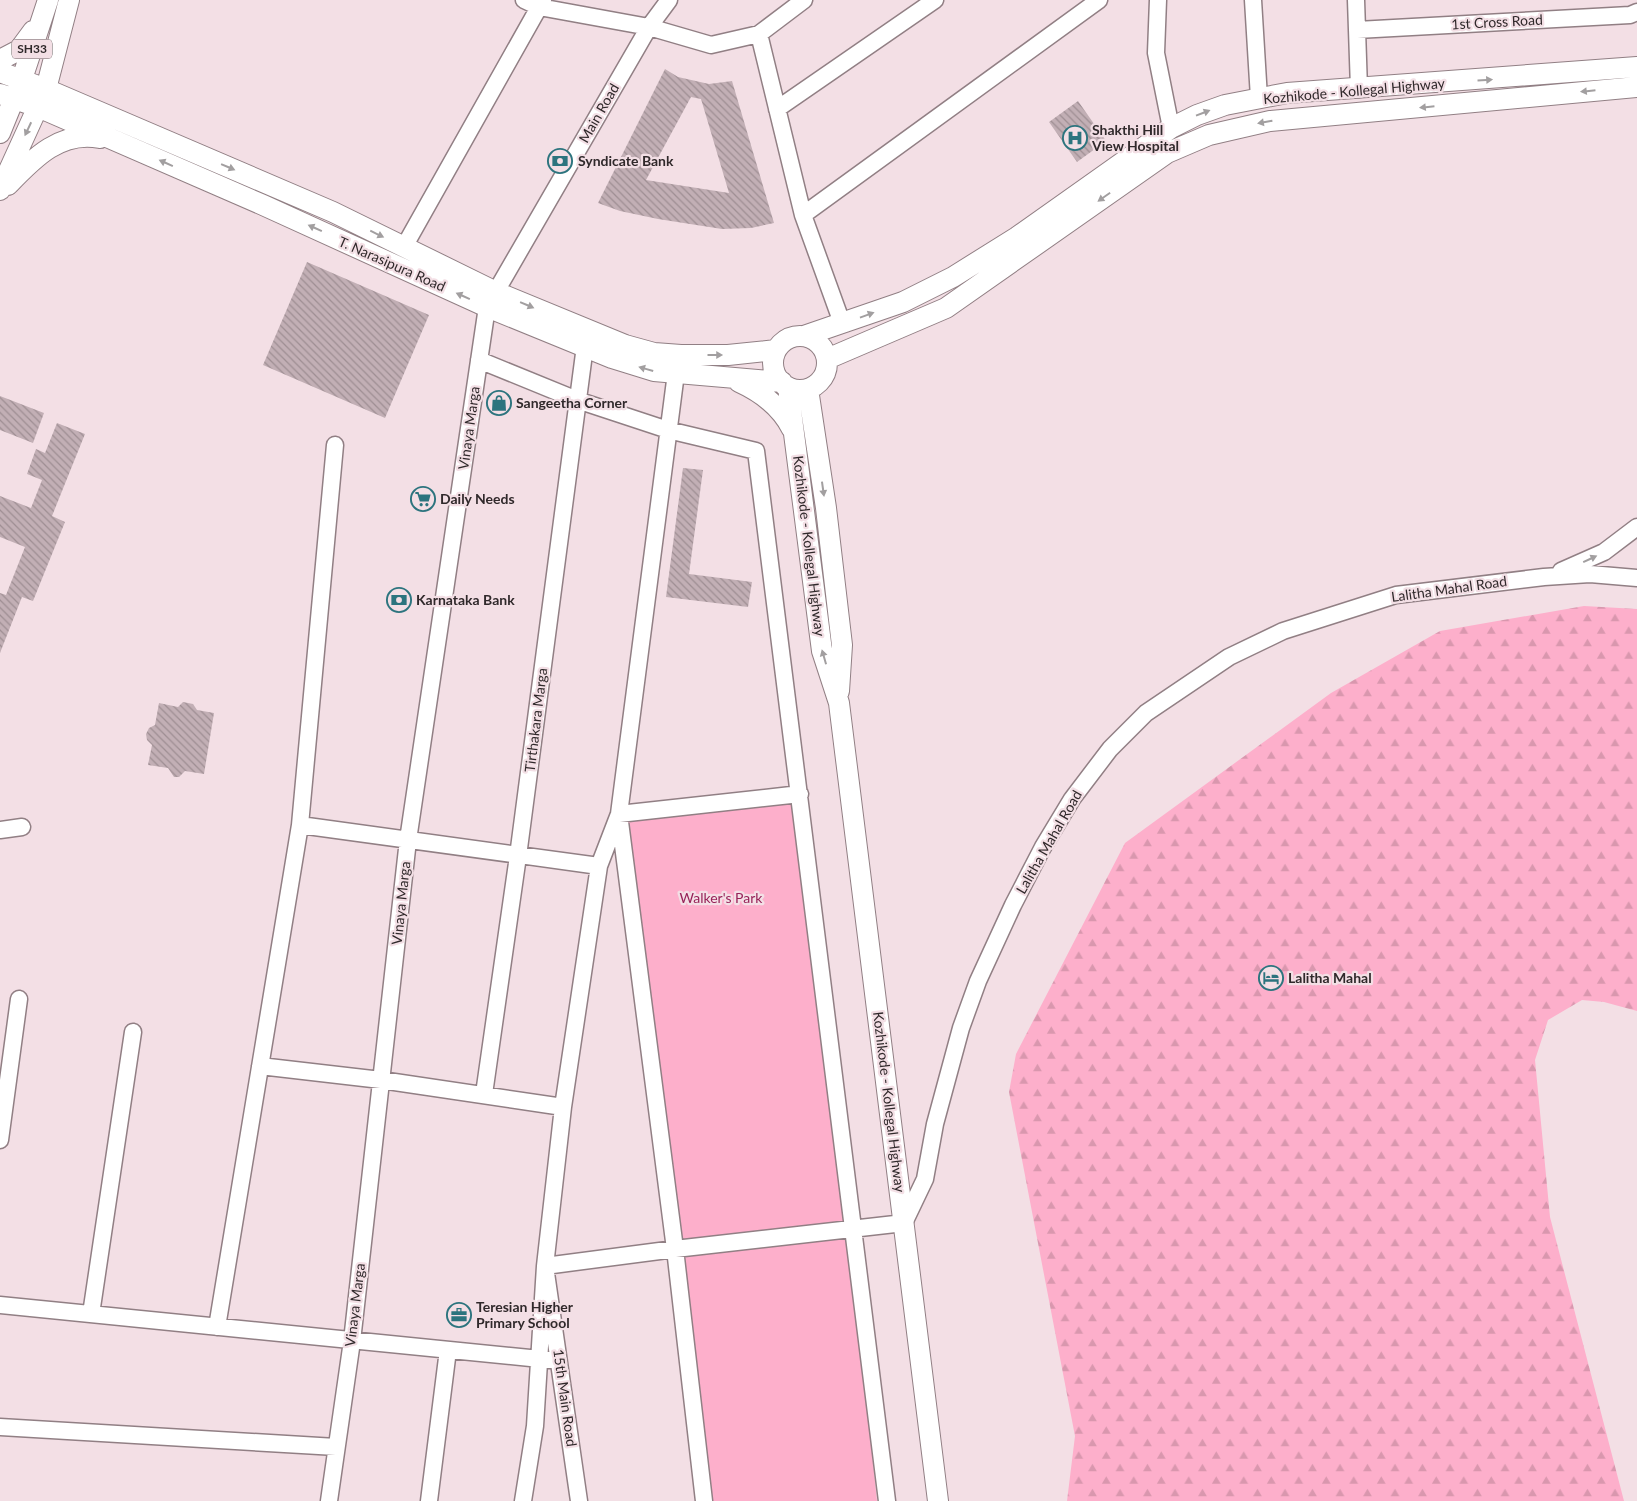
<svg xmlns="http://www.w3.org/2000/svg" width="1637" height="1501" font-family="Lato,sans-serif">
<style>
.forest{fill:url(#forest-firs)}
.park{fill:#fdafcb}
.building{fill:url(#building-back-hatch);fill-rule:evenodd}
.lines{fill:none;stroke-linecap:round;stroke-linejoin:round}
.minor-casing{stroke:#917f84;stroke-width:19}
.major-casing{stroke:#917f84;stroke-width:22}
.minor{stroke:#fff;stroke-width:16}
.major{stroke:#fff;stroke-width:20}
.oneway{fill:#a29fa0}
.labels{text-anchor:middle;stroke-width:4.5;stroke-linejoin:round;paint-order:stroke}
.shield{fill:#f3dfe5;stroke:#6a6063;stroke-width:1}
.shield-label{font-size:12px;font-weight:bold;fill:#30292b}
.street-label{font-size:14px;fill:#30292b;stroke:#f3dfe5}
.poi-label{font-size:14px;font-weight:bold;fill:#30292b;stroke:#f3dfe5;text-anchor:start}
.park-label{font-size:14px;fill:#972259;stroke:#f3dfe5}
</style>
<defs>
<pattern id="forest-firs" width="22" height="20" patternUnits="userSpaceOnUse" patternTransform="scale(1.25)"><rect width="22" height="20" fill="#fdafcb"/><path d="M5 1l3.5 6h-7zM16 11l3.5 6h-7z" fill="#d997ae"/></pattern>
<pattern id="building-back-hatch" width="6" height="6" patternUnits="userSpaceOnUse" patternTransform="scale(1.25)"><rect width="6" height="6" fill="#c2afb5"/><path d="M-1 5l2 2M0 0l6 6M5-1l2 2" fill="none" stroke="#9e8e93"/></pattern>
</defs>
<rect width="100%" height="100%" fill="#f3dfe5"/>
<path class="forest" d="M1584,606L1637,609V1011L1604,1002L1582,1000L1548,1020L1535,1060L1550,1217L1624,1501H1067L1075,1436L1009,1092L1016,1054L1125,843L1331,693L1440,631Z"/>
<path class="park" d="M800,794L849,1230L877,1501H707L619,814Z"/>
<path class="building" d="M665,69L678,77L709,84L732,81L774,223L751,228L722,229L658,219L620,211L598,203ZM691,97L701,99L729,193L646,180Z
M1078,101L1106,141L1077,162L1049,122Z
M307,262L429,315L385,418L263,365Z
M0,396L44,413L33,443L0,430Z
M57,423L85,434L52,516L65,522L33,601L22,597L0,653V593L6,595L25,547L0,537V496L31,508L42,480L27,474L36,449L45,453Z
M683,468L703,470L689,574L752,582L748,607L666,597Z
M183,702L193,704L197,710L214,713L204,774L185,771L179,777H174L168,768L148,765L152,745L147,740L146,734L149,728L155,725L159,703L178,707Z"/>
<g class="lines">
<defs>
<path id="minor" d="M524,0L539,7L649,27L711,45L759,34L804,0
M1158,0L1156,53L1171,128
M1253,0L1259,98
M1356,0L1359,89
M1357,30L1630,15L1637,12
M759,34L803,215L842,323
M777,109L935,0
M803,215L1099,0
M404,247L543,0
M479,360L577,400L668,430L756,451L887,1501
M1561,571L1604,552L1637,527
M300,825L599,866
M0,830L22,827
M260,1066L381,1080L563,1107
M484,1094L518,856L585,346
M0,1140L19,999
M0,1305L550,1360
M91,1314L133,1032
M217,1327L300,825L335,445
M0,1427L336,1447
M329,1501L352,1341L408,840L487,307L649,27L669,0
M429,1501L448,1350
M523,1501L535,1426L545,1266L563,1107L599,866L619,814L676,373
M579,1501L545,1266L675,1249L904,1223L925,1179L935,1124L961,1028L978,981L1013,905L1043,847L1072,799L1110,749L1146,713L1229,657L1283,631L1396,595L1544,577L1590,574L1637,578
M704,1501L675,1249L619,814L800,794"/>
<path id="major" d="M0,60L19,50L33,31
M0,72L46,89L333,212L496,292L625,345L654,353L681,355H728L776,350
M0,94L38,107L263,205L487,307L612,358L654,371L782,382
M0,133L22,79L48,0
M8,185C33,159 60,130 100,138
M0,190L46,89L69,0
M804,336L903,302L953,277L1017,237L1171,128L1197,115L1225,105L1287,93L1637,67
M773 363a27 27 0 1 1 54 0a27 27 0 1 1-54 0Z
M827,359L946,308L1167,153L1209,135L1270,121L1637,87
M739,382C761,392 781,407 792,429
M788,387L822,651L839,703L938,1501
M808,389L826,508L842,645L839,691"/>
</defs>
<use href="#minor" class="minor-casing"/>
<use href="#major" class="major-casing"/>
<use href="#minor" class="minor"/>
<use href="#major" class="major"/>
</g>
<defs><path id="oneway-solid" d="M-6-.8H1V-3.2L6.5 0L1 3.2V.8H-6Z" transform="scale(1.25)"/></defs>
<g class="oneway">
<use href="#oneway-solid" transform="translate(1485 80) rotate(-4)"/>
<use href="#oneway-solid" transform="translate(1588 91) rotate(174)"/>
<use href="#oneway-solid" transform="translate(1427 107) rotate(174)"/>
<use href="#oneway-solid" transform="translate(1203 113) rotate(-21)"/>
<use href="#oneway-solid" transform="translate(1265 122) rotate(170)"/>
<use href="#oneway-solid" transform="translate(28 129) rotate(115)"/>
<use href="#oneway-solid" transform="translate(166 163) rotate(-156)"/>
<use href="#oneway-solid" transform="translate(228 167) rotate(23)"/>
<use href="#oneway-solid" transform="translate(1104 197) rotate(145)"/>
<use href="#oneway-solid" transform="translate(315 228) rotate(-156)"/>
<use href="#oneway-solid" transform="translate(377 234) rotate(26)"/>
<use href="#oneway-solid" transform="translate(463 296) rotate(-156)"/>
<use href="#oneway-solid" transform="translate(527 305) rotate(23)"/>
<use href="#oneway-solid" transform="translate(867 315) rotate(-20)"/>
<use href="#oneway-solid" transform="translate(715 355)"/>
<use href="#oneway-solid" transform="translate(646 369) rotate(-164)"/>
<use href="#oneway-solid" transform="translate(823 489) rotate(82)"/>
<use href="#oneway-solid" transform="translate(1590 559) rotate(-25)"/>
<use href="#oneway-solid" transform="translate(824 657) rotate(-106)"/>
</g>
<defs>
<symbol id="hospital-ring" viewBox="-11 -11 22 22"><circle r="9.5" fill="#f3dfe5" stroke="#2c747e" stroke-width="1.5"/><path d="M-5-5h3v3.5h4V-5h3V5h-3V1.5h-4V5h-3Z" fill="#2c747e"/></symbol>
<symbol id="bank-ring" viewBox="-11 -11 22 22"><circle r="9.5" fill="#f3dfe5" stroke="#2c747e" stroke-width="1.5"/><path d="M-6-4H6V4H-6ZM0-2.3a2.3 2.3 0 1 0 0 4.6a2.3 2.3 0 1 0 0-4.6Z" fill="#2c747e"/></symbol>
<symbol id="shop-ring" viewBox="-11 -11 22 22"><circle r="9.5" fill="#f3dfe5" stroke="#2c747e" stroke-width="1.5"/><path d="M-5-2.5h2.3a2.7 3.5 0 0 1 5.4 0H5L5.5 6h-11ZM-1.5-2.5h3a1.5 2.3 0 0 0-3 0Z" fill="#2c747e"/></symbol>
<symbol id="supermarket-ring" viewBox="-11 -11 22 22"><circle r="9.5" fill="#f3dfe5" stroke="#2c747e" stroke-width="1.5"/><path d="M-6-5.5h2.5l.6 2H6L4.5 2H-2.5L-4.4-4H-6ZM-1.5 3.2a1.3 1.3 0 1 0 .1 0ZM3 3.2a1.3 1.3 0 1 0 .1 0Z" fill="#2c747e"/></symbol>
<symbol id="hotel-ring" viewBox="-11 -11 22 22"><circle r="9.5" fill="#f3dfe5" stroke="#2c747e" stroke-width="1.5"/><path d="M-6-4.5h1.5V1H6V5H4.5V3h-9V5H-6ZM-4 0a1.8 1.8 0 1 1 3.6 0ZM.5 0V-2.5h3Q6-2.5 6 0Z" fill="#2c747e"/></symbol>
<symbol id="office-ring" viewBox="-11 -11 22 22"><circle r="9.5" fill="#f3dfe5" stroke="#2c747e" stroke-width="1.5"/><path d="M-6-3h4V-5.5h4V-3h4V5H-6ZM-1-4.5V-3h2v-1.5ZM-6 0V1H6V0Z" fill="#2c747e"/></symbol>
</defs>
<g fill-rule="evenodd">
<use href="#hospital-ring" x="1061" y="124" width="28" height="28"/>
<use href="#bank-ring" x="546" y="147" width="28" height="28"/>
<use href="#shop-ring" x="485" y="389" width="28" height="28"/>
<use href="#supermarket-ring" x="409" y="485" width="28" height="28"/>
<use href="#bank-ring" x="385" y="586" width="28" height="28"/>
<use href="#hotel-ring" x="1257" y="964" width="28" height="28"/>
<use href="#office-ring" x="445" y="1301" width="28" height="28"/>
</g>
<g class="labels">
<rect class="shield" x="12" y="39.5" width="40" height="19" rx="4"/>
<g class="shield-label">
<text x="32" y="53">SH33</text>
</g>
<g class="street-label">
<text transform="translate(1497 22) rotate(-3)" y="5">1st Cross Road</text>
<text transform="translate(1354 91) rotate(-5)" y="5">Kozhikode - Kollegal Highway</text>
<text transform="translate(599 113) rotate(-60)" y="5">Main Road</text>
<text transform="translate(392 264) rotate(24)" y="5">T. Narasipura Road</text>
<text transform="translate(469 428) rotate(-82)" y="5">Vinaya Marga</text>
<text transform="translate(809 546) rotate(83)" y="5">Kozhikode - Kollegal Highway</text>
<text transform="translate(1449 589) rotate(-8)" y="5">Lalitha Mahal Road</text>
<text transform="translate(536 720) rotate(-83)" y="5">Tirthakara Marga</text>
<text transform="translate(1049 842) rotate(-60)" y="5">Lalitha Mahal Road</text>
<text transform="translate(401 903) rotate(-84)" y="5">Vinaya Marga</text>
<text transform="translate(889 1102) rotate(83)" y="5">Kozhikode - Kollegal Highway</text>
<text transform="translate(355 1305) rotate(-83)" y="5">Vinaya Marga</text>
<text transform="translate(565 1398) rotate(82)" y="5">15th Main Road</text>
</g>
<g class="poi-label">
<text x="1092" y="135">Shakthi Hill<tspan x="1092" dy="16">View Hospital</tspan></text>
<text x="578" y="166">Syndicate Bank</text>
<text x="516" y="408">Sangeetha Corner</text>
<text x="440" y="504">Daily Needs</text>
<text x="416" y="605">Karnataka Bank</text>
<text x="1288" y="983">Lalitha Mahal</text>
<text x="476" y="1312">Teresian Higher<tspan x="476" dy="16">Primary School</tspan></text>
</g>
<g class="park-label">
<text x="721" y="903">Walker's Park</text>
</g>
</g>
</svg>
